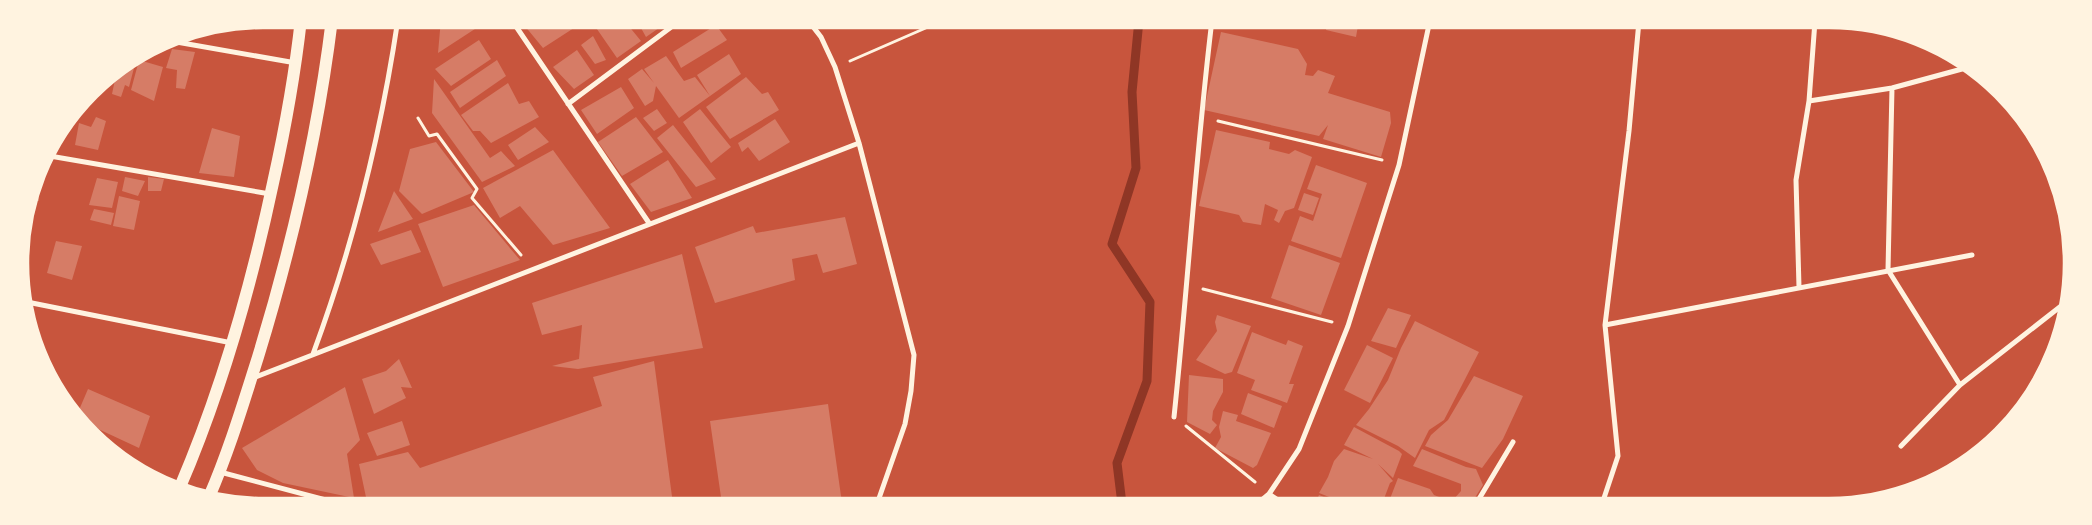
<svg xmlns="http://www.w3.org/2000/svg" width="2092" height="525" font-family="'PT Sans',sans-serif">
<style>
.lines{fill:none;stroke-linecap:round;stroke-linejoin:round}
.stream{stroke:#8f3625;stroke-width:9}
.building{fill:#d67c66}
.path{stroke:#fff3e0;stroke-width:3}
.minor{stroke:#fff3e0;stroke-width:5}
.primary{stroke:#fff3e0;stroke-width:12}
.rim{fill:none;stroke:#fff3e0;stroke-width:2.5}
</style>
<rect width="100%" height="100%" fill="#c8553d"/>
<g class="lines">
<path class="stream" d="M1122,504L1117,463L1147,381L1150,302L1112,244L1136,168L1132,92L1139,20"/>
</g>
<path class="building" d="M441,19H471L478,27L438,53Z
M520,19H533L524,25Z
M535,19H572L577,26L543,48L524,25Z
M590,19H623L641,41L617,58Z
M636,19H668L669,21L646,37Z
M1328,20H1359L1356,37L1326,30Z
M716,25L727,40L681,68L673,52Z
M1221,32L1298,49L1307,64L1305,75L1313,76L1318,70L1335,76L1328,93L1390,112L1391,123L1381,157L1323,139L1328,125L1319,136L1204,110Z
M593,36L606,60L595,64L581,45Z
M479,40L491,59L451,86L435,69Z
M172,49L195,52L185,89L176,88L177,70L166,68Z
M577,50L594,75L574,89L553,67Z
M729,54L741,74L710,96L697,75Z
M666,56L684,81L695,77L710,96L679,118L656,86L653,101L645,106L628,79L642,69L654,83L644,69Z
M139,60L163,67L154,101L131,90Z
M497,60L506,76L460,108L450,92Z
M124,65L134,68L129,87L125,85L121,97L112,94L117,70Z
M746,77L762,94L768,92L779,110L730,139L706,107Z
M434,79L490,158L501,151L515,166L482,182L432,113Z
M508,83L519,104L529,101L539,117L491,143L480,131H473L461,115Z
M621,87L634,108L597,134L581,110Z
M657,109L667,123L654,131L643,118Z
M700,109L731,147L711,163L683,122Z
M96,117L106,121L98,150L75,145L79,123L91,127Z
M636,117L663,152L622,176L598,142Z
M775,119L790,142L759,161L748,147L742,152L738,143Z
M673,125L716,179L696,187L657,138Z
M535,127L549,142L518,160L508,145Z
M212,128L240,136L234,177L199,173Z
M1216,130L1270,142L1269,149L1289,154L1295,150L1312,157L1294,208L1285,211L1279,223L1274,220L1278,210L1265,204L1261,225L1243,222L1239,215L1199,206Z
M436,142L474,192L422,214L399,191L410,149Z
M553,150L610,228L553,245L520,206L500,218L483,188Z
M668,160L692,198L651,212L630,184Z
M1316,165L1367,183L1341,258L1291,241L1300,216L1313,221L1322,194L1307,189Z
M40,171L39,201L32,200Z
M125,177L145,181L138,196L122,191Z
M148,177L164,179L161,191H148Z
M97,178L118,182L112,208L89,205Z
M394,191L413,219L378,232Z
M1304,193L1319,198L1313,215L1298,210Z
M119,196L140,201L134,230L113,226Z
M474,205L520,260L443,287L418,224Z
M94,209L114,213L111,225L90,220Z
M845,217L857,264L823,273L817,254L792,259L795,280L715,303L695,247L753,226L756,233Z
M411,230L421,252L381,265L370,244Z
M56,241L82,246L72,280L47,273Z
M1289,245L1340,263L1321,315L1271,298Z
M682,254L703,348L578,369L552,366L579,359L582,325L542,335L532,303Z
M1388,308L1411,315L1396,348L1371,341Z
M1217,315L1251,326L1232,372L1225,374L1196,360L1217,331L1215,322Z
M1415,321L1479,352L1444,420L1429,430L1415,458L1398,446L1356,425L1369,409L1388,380L1401,348Z
M1252,332L1286,345L1288,340L1303,346L1289,384H1294L1287,403L1251,390L1255,380L1237,373Z
M1367,345L1393,358L1370,403L1344,390Z
M399,359L412,388L401,387L406,398L374,414L362,379L386,371Z
M654,361L673,504H377L367,502L359,464L408,452L420,468L602,406L593,377Z
M1189,375L1223,379V392L1213,411L1212,420L1217,425L1210,434L1187,422Z
M1474,376L1523,396L1503,439L1482,468L1425,446L1431,435L1448,420Z
M345,387L360,440L347,454L354,498L283,483L257,470L242,448Z
M88,389L150,416L139,448L81,421L76,417Z
M1248,393L1282,406L1274,428L1241,414Z
M828,404L842,503L722,504L710,421Z
M1223,411L1238,415L1236,421L1271,433L1257,465L1253,468L1215,448L1221,437L1219,427Z
M402,421L410,445L377,456L367,433Z
M1354,427L1399,451L1402,454L1393,478L1378,464L1393,481L1390,483L1382,504H1347L1319,493L1328,477L1334,461L1344,449L1373,459L1344,445Z
M1422,449L1466,467L1476,469L1483,485L1471,504H1462L1453,500L1461,491V484L1413,466Z
M1398,478L1430,489L1434,495L1457,504H1388Z
M1319,495L1341,504H1315Z"/>
<g class="lines">
<path class="path" d="M850,61L944,20
M418,118L429,136L437,134L477,189L472,198L521,255
M1218,121L1382,160
M1203,289L1332,322
M1186,426L1255,482"/>
<path class="minor" d="M511,19L649,223
M807,19L821,37L835,67L859,143L914,355L911,391L905,424L877,504
M165,40L296,63
M1892,88L1888,270L1960,385
M1809,101L1892,88L1962,69
M568,104L682,19
M44,155L270,194
M1799,287L1796,180L1809,101L1815,21
M27,302L232,343
M1605,325L1972,255
M313,354C353,246 381,133 398,19
M253,378L859,143
M1174,417C1188,284 1196,152 1212,20
M1901,446L1960,385L2070,299
M220,472L341,504
M1269,494L1284,504
M1257,504L1269,494L1299,449L1348,326L1399,165L1430,20
M1476,504L1513,442
M1602,504L1618,456L1605,325L1629,131L1639,21"/>
<path class="primary" d="M180,487C222,389 251,287 273,183C285,129 295,74 301,19
M209,497C229,451 243,404 258,357C292,246 318,134 332,19"/>
</g>
<path d="M0 0H2092V525H0ZM263 28H1829A235 235 0 0 1 2064 263V263A235 235 0 0 1 1829 498H263A235 235 0 0 1 28 263V263A235 235 0 0 1 263 28Z" fill="#fff3e0" fill-rule="evenodd"/>
<path class="rim" d="M263 28H1829A235 235 0 0 1 2064 263V263A235 235 0 0 1 1829 498H263A235 235 0 0 1 28 263V263A235 235 0 0 1 263 28Z"/>
</svg>
